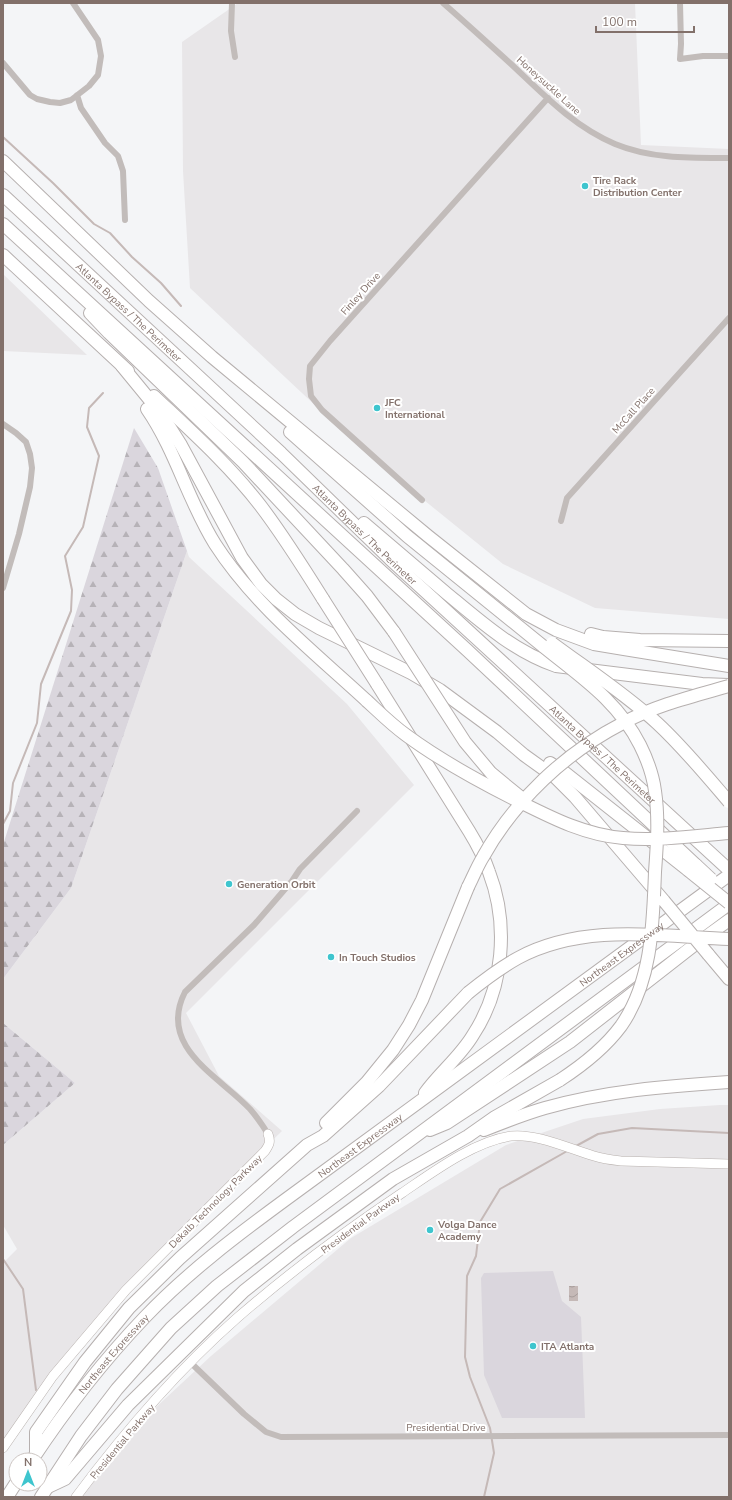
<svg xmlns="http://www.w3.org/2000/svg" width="732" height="1500" font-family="'Nunito Sans',sans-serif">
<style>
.built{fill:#e8e6e8}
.forest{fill:url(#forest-firs)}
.pitch{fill:#dad6dd}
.water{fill:url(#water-waves)}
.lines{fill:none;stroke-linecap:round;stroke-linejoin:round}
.stream{stroke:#c5b9b7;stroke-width:2}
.secondary-casing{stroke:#b9b2af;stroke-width:10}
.highway-casing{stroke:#b6b0af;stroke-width:14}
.street{stroke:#c2bcba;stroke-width:6}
.secondary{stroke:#fff;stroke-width:9}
.highway{stroke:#fff;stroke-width:12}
.highway-bridge-casing{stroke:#b6b0af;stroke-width:14;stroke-linecap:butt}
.highway-bridge{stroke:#fff;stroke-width:12}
.poi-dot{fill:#3ec5ce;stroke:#fff;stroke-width:1.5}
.labels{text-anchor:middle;stroke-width:4;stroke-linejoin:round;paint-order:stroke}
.street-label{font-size:10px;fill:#82706a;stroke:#fff}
.poi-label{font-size:10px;font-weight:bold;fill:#82706a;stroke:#fff;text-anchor:start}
</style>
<defs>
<pattern id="forest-firs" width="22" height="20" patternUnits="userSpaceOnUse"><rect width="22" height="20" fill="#dad6dd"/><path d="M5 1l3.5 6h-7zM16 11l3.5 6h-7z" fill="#b6b2b7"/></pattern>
<pattern id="water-waves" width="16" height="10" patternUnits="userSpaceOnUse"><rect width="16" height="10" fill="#c5b9b7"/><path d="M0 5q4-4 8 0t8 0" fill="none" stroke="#a59b99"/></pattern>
</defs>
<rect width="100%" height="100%" fill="#f4f5f7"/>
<path class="built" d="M238,3H635L641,145L729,149V619L595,608L503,564L367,454L190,288L183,171L182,42Z
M3,274L87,355L3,351Z
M187,551L189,557L347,704L414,785L186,1013L219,1076L282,1131L146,1263L76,1348L3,1445V1263L17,1249L3,1225V1145L75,1083L3,1023V979L71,888Z
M720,1105H729V1497H76L109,1451L211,1356L351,1238L506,1145L583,1119L660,1109Z"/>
<path class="forest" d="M134,428L158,468L187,551L71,888L3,979V845Z
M3,1023L75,1083L3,1145Z"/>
<path class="pitch" d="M553,1271L562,1301L581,1317L585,1418H502L484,1375L481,1278L484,1273Z"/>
<path class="water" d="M569,1286H578V1301H569Z"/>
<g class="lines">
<path class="stream" d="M3,137L53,183L94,224L110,233L132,257L161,283L181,306
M3,824L10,811L13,783L37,723L41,684L71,611L72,590L65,556L83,527L99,456L87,427L89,408L103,393
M576,1146L598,1134L632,1128L729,1133
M3,1259L23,1289L36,1390
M484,1497L494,1453L490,1428L470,1377L465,1357L467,1276L476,1256L480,1222L500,1189L569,1150"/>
<defs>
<path id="secondary" d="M3,1448L53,1376L126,1290L265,1151C269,1145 271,1142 268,1134
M76,1497C123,1434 178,1370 237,1318C289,1273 345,1231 402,1193C433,1172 473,1142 511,1136C536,1133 570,1149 594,1156C603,1159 612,1160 621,1161L729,1164"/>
<g id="highway">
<path d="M3,161L149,301L212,357L428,536L526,614L556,630L594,644L624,649L729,666"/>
<path id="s1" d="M3,195L281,453L390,559L729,870"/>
<path d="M3,224L467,650L696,865"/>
<path d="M3,255L128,371"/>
<path d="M90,313L109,333L243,462L343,569L367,596L394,632"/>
<path d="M122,366L154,405L169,426L181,445L242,558L261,584L276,599L295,614L319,628L411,673L440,690L497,732L524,755L556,778L575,797L664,901"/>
<path d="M154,396C191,431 229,465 260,505C283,535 303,567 323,599"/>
<path d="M147,409C176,451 188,501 215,544C255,606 314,652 367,701"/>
<path d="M290,432L407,536L544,647"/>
<path d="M364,523C391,546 418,569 445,592C480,621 513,651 556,666L702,684L728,685"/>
<path d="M591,634L603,637L640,640L729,641"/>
<path d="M377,684L469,831C477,844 484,857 489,872C509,924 504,988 473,1035C460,1057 439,1073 425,1093"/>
<path d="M550,763L564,772L688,870"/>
<path d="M708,954L729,979"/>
<path d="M326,1123L367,1082L393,1050L409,1025L422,1000L468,887"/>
<path d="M430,1130L447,1123L570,1042L693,946L729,920"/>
<path d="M484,1130C504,1122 524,1114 545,1108C605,1091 667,1086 729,1082"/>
<path d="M36,1453V1432L85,1362L129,1308L180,1258L307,1145L323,1136L379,1086L468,993"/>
<path id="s2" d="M32,1460C65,1410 103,1361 145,1317C187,1273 236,1236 285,1200L729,875"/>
<path d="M48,1487L65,1479L128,1405L244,1291L297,1249L393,1179L468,1136L495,1117L560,1080"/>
<path d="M7,1497L16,1483"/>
<path d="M41,1497L81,1436L117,1389L171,1328L217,1286L293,1227L729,904"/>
</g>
</defs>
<use href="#secondary" class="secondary-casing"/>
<use href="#highway" class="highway-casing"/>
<path class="street" d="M232,3L231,31L235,57
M443,3C466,23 489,44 511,64C543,94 574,127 615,144C651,159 691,158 729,158
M680,3L681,44L680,59L703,56H729
M3,63L30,95L37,99L50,102L60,103L71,100L89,86L98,75L101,56L98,40L73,3
M77,95L81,108L105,143L118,156L123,171L125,220
M3,424L16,433L26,442L30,454L32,468L30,487L19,534L3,588
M422,500L322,410L311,396L309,379L310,366L330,341L548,98
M561,521L567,498L729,318
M268,1134C263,1126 257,1117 250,1109C219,1076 157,1047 185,992L254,925L292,881L300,869L357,811
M191,1363L244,1414L266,1432L281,1437L729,1435"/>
<use href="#secondary" class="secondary"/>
<use href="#highway" class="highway"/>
<defs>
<path id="highway-bridge" d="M323,599L377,684
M394,632L465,742L491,773L519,796
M552,643C587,669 624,693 657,723C683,747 706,775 729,802
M544,647C581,677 618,701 640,745C647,759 653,775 655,791C659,818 657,845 655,872C653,924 652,982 621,1026C604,1049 583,1065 560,1080
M367,701C380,713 392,725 406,735C441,761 480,782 518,801C552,818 585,835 623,838C658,841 694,836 729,833
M696,865L711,879
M688,870L729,903
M468,887C473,877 477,867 483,857C515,800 565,753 623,723C656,705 694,696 729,686
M664,901L708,954
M468,993C484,980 500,968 518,958C583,923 659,936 729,939"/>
</defs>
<use href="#highway-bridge" class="highway-bridge-casing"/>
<use href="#highway-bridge" class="highway-bridge"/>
</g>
<g class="poi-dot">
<circle cx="585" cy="186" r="4"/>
<circle cx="377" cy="408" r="4"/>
<circle cx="229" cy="884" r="4"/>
<circle cx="331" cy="957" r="4"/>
<circle cx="430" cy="1230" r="4"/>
<circle cx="533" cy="1346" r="4"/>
</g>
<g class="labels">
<g class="street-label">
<text transform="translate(549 85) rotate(42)" y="4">Honeysuckle Lane</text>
<text transform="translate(360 293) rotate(-48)" y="4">Finley Drive</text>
<text dy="4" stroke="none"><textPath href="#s1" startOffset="172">Atlanta Bypass / The Perimeter</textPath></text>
<text transform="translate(633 410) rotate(-48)" y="4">McCall Place</text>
<text dy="4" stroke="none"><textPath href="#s1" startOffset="496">Atlanta Bypass / The Perimeter</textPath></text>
<text dy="4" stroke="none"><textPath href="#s1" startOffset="820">Atlanta Bypass / The Perimeter</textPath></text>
<text dy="4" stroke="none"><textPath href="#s2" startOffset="782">Northeast Expressway</textPath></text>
<text dy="4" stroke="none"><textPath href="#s2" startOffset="458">Northeast Expressway</textPath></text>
<text transform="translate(215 1201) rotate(-45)" y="4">Dekalb Technology Parkway</text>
<text transform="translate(360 1223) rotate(-36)" y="4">Presidential Parkway</text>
<text dy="4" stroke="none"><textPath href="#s2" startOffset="134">Northeast Expressway</textPath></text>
<text x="446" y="1431">Presidential Drive</text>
<text transform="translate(122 1441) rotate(-50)" y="4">Presidential Parkway</text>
</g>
<g class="poi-label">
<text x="593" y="184">Tire Rack<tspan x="593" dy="12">Distribution Center</tspan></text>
<text x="385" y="406">JFC<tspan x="385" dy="12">International</tspan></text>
<text x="237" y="888">Generation Orbit</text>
<text x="339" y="961">In Touch Studios</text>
<text x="438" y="1228">Volga Dance<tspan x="438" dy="12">Academy</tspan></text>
<text x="541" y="1350">ITA Atlanta</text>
</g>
</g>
<rect width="732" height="1500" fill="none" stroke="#82706a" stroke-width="8"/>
<g transform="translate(28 1472)"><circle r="19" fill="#ffffff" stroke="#cdc6c3"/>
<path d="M0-3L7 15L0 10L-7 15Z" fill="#3ec5ce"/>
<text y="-6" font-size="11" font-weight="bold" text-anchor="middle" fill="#82706a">N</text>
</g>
<path d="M596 26v6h98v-6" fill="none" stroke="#82706a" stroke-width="2"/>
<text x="602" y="26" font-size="12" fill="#82706a" stroke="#ffffff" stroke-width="3" paint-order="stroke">100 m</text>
</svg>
